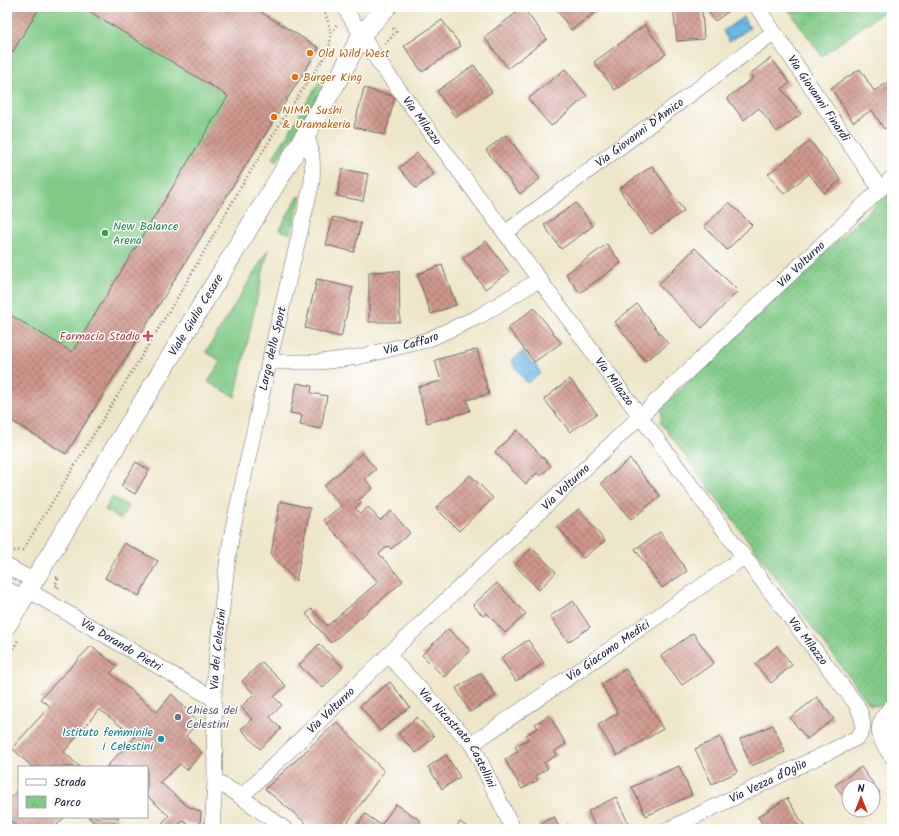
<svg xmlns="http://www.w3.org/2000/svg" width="899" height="836" font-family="Kalam,sans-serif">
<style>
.grass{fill:#80ca86;stroke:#517660}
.park{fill:url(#park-crowns);stroke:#517660}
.garden{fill:url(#garden-dots);stroke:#517660}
.water{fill:url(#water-waves);stroke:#466d90}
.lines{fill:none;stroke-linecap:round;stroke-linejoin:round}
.canal{stroke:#6ab8e4;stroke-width:18}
.building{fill:url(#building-cross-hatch)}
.minor-casing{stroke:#69676d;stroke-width:16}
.tertiary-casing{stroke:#69676d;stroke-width:20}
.path{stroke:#69676d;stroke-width:2.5;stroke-dasharray:1 3;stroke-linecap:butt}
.minor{stroke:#fff;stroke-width:15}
.tertiary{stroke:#fff;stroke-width:19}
.food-dot{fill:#e8710a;stroke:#fff;stroke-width:1.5}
.leisure-dot{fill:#2e9e5b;stroke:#fff;stroke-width:1.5}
.health-dot{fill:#e0444e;stroke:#fff;stroke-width:1.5}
.worship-dot{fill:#6b7280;stroke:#fff;stroke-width:1.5}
.culture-dot{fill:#0f9aa8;stroke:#fff;stroke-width:1.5}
.labels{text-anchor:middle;stroke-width:3;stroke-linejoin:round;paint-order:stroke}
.food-label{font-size:12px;fill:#c56008;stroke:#fff;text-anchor:start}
.street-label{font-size:12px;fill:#22223b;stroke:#fff}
.leisure-label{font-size:12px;fill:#27864d;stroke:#fff;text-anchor:start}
.health-label{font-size:12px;fill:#be3a42;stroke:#fff;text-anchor:end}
.worship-label{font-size:12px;fill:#5b616d;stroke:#fff;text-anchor:start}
.culture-label{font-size:12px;fill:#0d838f;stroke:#fff;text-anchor:end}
</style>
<defs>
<pattern id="park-crowns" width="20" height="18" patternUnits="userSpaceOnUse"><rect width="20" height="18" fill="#80ca86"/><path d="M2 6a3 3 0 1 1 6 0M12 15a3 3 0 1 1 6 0" fill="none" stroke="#6ead75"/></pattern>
<pattern id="garden-dots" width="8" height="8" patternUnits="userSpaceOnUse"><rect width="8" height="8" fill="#80ca86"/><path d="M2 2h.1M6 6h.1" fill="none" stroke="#6ead75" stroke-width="1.8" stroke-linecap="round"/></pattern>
<pattern id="water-waves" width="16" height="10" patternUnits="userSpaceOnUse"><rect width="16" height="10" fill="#6ab8e4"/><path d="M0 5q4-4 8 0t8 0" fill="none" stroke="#5795ba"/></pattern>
<pattern id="building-cross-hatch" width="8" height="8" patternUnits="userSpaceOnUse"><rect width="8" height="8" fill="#cf978c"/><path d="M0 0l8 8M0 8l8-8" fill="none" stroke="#a87b74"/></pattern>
</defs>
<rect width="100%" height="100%" fill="#fff"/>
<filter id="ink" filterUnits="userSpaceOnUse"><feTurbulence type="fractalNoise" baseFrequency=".025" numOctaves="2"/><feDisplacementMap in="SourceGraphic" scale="8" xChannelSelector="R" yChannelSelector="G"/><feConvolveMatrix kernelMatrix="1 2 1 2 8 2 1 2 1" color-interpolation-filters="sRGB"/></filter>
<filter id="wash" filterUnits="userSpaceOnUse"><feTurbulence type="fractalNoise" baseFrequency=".012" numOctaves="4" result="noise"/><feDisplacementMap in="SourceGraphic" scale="16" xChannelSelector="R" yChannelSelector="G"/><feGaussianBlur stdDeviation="0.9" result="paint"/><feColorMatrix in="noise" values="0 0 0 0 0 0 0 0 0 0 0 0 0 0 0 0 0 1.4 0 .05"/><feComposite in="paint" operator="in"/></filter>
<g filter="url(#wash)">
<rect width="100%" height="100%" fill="#eee6c9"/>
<path class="grass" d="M7,7H253L319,48L66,454L7,418Z
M324,74L329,77L277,161L273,158Z
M298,196L301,197L291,234L279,230Z
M268,250L235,397L208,382L221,361L206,352Z
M112,497L128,506L121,519L105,510Z"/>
<path class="park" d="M791,7H890L822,56L788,9Z"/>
<path class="garden" d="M892,187V696L883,706L870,705L661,423L662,407L875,205Z"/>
<path class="water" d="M743,17L750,28L729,42L723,31Z
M523,351L532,364L534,363L541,373L527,383L511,361Z"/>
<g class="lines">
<path class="canal" d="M7,820L17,829"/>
</g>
<g id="blocks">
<path class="building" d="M7,7H40L7,61Z
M82,7H253L319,48L66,454L7,418V313L72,352L228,96Z
M555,7H603L571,30Z
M673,7H735L715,21L706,8L702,11L704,39L677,41Z
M523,8L547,39L508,68L484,37Z
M442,20L461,46L422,72L404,46Z
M645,25L666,54L615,90L594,62Z
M771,58L790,83L782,89L801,114L777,132L759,108L744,120L727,98L752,79L751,73Z
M474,65L492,92L455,117L437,91Z
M565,69L587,96L551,126L528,99Z
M860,69L874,91L892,80V124L884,129L872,110L853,122L831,88Z
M364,88L395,97L385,135L354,127Z
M506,135L540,179L520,194L486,150Z
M810,141L841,180L824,193L809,174L784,194L768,174Z
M417,153L434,174L416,188L399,168Z
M652,166L684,211L651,234L619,189Z
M342,169L368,174L363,201L337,196Z
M729,202L752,225L727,250L704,226Z
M576,203L593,226L561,249L544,225Z
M333,217L361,223L354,252L326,245Z
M486,241L509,272L485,289L463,258Z
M607,244L621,263L580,293L566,274Z
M695,248L738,291L702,328L658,285Z
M442,265L456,305L431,314L417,274Z
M399,271L400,322H369V272Z
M317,279L353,288L341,337L305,328Z
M637,304L668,344L645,361L615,322Z
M534,308L561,343L534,362L508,328Z
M477,349L489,394L467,400L470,411L427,423L418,387L441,381L435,360Z
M570,379L597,414L570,432L544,399Z
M297,383L312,386L311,393L327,396L321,429L300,425L302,415L290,413Z
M517,430L551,466L540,476L537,473L526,484L495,452Z
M362,453L376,469L365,479L373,488L359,500L362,503L355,508L360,514L368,507L380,520L391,511L410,533L391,549L388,546L379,554L403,581L331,643L306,614L312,609L327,626L378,582L324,520L341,506L324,486Z
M630,459L660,496L631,520L601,483Z
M136,462L149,470L135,494L121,486Z
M470,475L493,498L459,531L436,508Z
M280,501L310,508L296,581L271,555Z
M579,509L605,541L583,558L557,526Z
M660,532L687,571L662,588L635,549Z
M124,543L158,561L139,596L105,578Z
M532,548L556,572L539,590L515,565Z
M497,583L526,614L505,633L487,613L483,616L473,605Z
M573,601L590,627L568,642L550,616Z
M448,629L470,650L444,677L422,655Z
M693,633L714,663L682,685L661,656Z
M528,640L544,663L516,681L501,658Z
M319,644L343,667L323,688L299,665Z
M91,646L117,666L110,673L157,712L172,694L198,722L186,736L202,753L187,770L180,764L160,782L187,806L201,812L200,825L188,824L183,821L175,829H156L169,816L147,796V767H106L135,737L99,709L64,752L80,767H32L12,748L50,706L40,699Z
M777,646L792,665L771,683L755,664Z
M262,662L286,686L274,697L282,705L270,717L281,729L260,749L241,729L252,719L241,707L254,694L242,681Z
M626,669L663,729L617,756L598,725L618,713L601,684Z
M481,673L496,696L470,712L456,688Z
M390,682L410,707L380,731L360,706Z
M817,697L834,719L807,739L790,718Z
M549,715L566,744L555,751L557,755L544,763L548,768L535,776L538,780L522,789L505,760L518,751L515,747L528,739L526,735L538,728L535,724Z
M417,717L434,736L416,753L398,734Z
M337,722L384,771L343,829H313L265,789Z
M773,725L785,752L751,766L740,739Z
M720,737L737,772L712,784L695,749Z
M446,755L460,777L442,789L428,767Z
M679,766L692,795L646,816L632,787Z
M861,767L880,793L873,798V786H849V804L835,785Z
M17,791L19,793V817H65L57,825L61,829H20L7,818V802Z
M616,797L630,827L625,829H611L610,825L602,829H596L588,811Z
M787,798L806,829H766L758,817Z
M396,804L421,821L416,829H355L365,814L381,825Z
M88,817H119L108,829H101Z
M554,817L560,829L568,824L570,829H541L539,824Z
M460,822L470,829H454Z"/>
</g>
</g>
<g filter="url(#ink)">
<use href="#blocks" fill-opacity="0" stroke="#69676d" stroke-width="1"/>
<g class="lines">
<defs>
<g id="minor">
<path id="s1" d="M344,7L378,61L744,557L856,704C861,713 867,726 859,736C856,739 850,741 847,743L669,829"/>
<path id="s2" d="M757,7L880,189"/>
<path id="s3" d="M505,233L774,32"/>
<path id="s4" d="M269,362H321L358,357L427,340L480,316L540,279"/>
<path d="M7,566L34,581"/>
<path d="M7,589L23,598"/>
<path id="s5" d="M28,590L214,699"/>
<path id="s6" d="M388,655L472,744L513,829"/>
<path d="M892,706C873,726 877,737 892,757"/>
<path id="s7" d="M472,744L744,557"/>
<path d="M215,781L233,791L285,829"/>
<path id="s8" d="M241,797L388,655L892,178"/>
<path id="s9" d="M212,829L215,781L214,699L215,669L227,565L232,532L269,362L312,182C313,164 313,152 306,134"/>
</g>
<g id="tertiary">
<path id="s10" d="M7,625L306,134L340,76L362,34L387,7"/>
</g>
</defs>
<use href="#minor" class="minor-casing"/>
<use href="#tertiary" class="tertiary-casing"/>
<path class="path" d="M332,33L337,24
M385,44L396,32L392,27
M14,551L23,550L185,285L241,187L284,117L328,52C333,34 329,24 323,7
M56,577L59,578L55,585L59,587L57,589
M7,659L19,639"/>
<use href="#minor" class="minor"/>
<use href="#tertiary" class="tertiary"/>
</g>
</g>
<g class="food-dot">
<circle cx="310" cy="53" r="4"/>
<circle cx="295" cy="77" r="4"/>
<circle cx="274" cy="117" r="4"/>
</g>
<circle class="leisure-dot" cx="105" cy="233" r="4"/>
<path class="health-dot" d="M146 330h4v4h4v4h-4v4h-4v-4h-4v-4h4z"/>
<circle class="worship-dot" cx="178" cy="717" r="4"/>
<circle class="culture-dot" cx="161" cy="739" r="4"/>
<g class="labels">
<g class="food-label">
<text x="318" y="57">Old Wild West</text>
<text x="303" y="81">Burger King</text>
<text x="282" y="114">NIMA Sushi<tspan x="282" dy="14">&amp; Uramakeria</tspan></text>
</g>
<g class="street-label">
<text dy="4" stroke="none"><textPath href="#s2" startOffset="110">Via Giovanni Finardi</textPath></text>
<text dy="4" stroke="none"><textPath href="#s1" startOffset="138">Via Milazzo</textPath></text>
<text dy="4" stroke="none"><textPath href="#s3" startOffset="168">Via Giovanni D'Amico</textPath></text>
<text dy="4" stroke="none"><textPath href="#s8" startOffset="773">Via Volturno</textPath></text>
<text dy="4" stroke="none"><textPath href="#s10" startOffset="363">Viale Giulio Cesare</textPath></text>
<text dy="4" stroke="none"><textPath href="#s4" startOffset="144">Via Caffaro</textPath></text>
<text dy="4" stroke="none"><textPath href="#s9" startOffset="486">Largo dello Sport</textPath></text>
<text dy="4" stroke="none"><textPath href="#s1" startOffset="462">Via Milazzo</textPath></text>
<text dy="4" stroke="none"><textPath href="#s8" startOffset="449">Via Volturno</textPath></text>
<text dy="4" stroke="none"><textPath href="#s1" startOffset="786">Via Milazzo</textPath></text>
<text dy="4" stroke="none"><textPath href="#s5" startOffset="108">Via Dorando Pietri</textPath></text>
<text dy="4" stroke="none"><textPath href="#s9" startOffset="180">Via dei Celestini</textPath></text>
<text dy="4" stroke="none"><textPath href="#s7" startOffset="165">Via Giacomo Medici</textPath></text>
<text dy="4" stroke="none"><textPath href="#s8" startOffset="125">Via Volturno</textPath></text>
<text dy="4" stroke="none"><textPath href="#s6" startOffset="109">Via Nicostrato Castellini</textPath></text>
<text transform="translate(768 781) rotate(-26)" y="4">Via Vezza d'Oglio</text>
</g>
<g class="leisure-label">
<text x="113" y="230">New Balance<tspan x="113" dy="14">Arena</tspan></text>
</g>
<g class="health-label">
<text x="140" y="340">Farmacia Stadio</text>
</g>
<g class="worship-label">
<text x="186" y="714">Chiesa dei<tspan x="186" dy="14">Celestini</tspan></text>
</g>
<g class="culture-label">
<text x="153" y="736">Istituto femminile<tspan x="153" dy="14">i Celestini</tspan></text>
</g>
</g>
<rect width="899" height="836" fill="none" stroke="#fff" stroke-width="24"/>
<rect x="18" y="766" width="130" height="52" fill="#ffffff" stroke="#a7a7b1"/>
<rect x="26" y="779" width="20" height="6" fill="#ffffff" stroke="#a7a7b1"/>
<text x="54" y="786" font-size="12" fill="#22223b">Strada</text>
<rect x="26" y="796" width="20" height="12" fill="url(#park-crowns)" stroke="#a7a7b1"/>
<text x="54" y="806" font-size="12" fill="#22223b">Parco</text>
<g transform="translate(861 798)"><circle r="19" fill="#ffffff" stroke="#a7a7b1"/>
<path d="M0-3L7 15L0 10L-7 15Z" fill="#c8321e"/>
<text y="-6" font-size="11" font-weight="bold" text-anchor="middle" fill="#22223b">N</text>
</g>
</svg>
